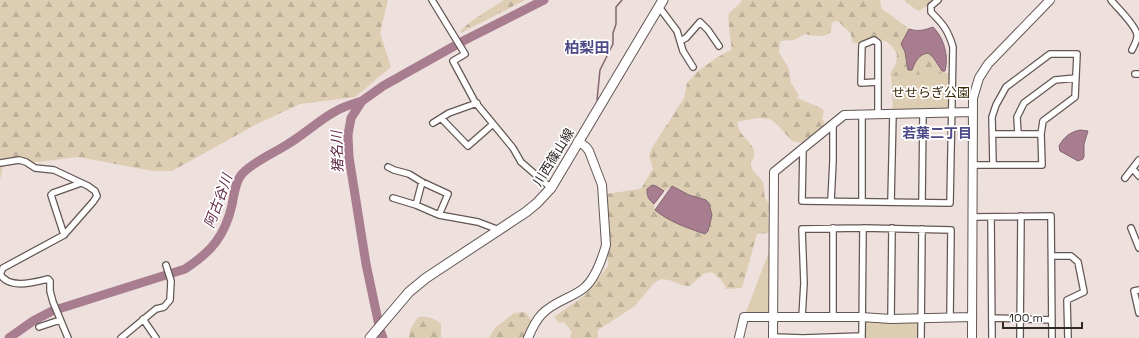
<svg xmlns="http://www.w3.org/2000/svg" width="1139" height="338" font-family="'Space Grotesk','Noto Sans JP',sans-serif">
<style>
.forest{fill:url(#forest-firs);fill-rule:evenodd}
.green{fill:#dccdb3}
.water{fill:#a87d8f;stroke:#836470}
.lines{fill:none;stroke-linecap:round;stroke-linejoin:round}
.stream{stroke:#836470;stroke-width:1.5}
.river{stroke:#a87d8f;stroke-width:9}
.street-casing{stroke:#635754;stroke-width:8}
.secondary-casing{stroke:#635754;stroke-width:10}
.primary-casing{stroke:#635754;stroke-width:11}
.street{stroke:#fff;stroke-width:5.5}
.secondary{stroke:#fff;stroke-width:8}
.primary{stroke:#fff;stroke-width:9}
.labels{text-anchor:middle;stroke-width:3.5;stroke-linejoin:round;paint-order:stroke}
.park-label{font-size:13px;fill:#3a2908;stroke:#fff}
.street-label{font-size:13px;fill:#2e2927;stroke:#fff}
.neighbourhood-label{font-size:14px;font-weight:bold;fill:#4e4a88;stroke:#fff}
.water-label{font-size:14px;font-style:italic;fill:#622945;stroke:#fff}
.quarter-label{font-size:15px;font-weight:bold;fill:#4e4a88;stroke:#fff}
</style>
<defs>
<pattern id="forest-firs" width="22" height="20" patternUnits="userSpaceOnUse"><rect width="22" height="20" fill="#dccdb3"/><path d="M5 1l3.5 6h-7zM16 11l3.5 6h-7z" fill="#bdb09a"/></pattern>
</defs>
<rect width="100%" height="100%" fill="#eee0dc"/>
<path class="forest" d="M0,0H388L380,33L391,67L355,97L300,104L257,124L172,171H153L78,157L3,166L0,180Z
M504,0H525L461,33V30L473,20Z
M742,0H880L881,8L909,29L901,44L905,52L908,70H912C915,62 919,54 928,53L933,57L941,71H945L944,80L891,76L890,74L896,64L897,54L892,46L886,41L868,38L859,44L852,42L851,34L839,22L835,21L832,23L831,32C823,38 814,36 805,34L794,40L780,41L779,52L789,69L791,83L799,95L797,98L821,108L824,111L822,118L826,127L805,143L792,141L775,122L769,119L757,118L737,122C738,135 750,139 754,151C756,157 750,161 751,166C753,173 759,176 762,181C766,187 763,191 765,197C765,199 768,202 770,205L768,215L769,233L757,234L742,288L726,289C724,281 718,276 711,272L703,274L692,284L689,286L681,285L669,280L661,279L654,283L635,306L598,330V338H570L572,332L564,322L560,323L554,317L584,296L608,266L606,194L640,189C646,183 648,175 653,169L649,156L652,148L684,98L687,83L698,71L718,57L732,49C731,44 727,16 729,14C732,9 739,6 742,0ZM652,185L656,186L664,191L672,186L689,195L706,200L705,234L673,221L655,210L654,204L649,200Z
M904,0H932L927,6L919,11L915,9Z
M524,312L527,314L532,321L524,338H489L495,328L514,313Z
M418,317C427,316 434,318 441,324V338H409L410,330Z"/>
<path class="green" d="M949,73V108L946,111L893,110L891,76Z
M774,239L773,317H744Z
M861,317L921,318V338H862Z"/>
<path class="water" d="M933,27C944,38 949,56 945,71H942L933,57L928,53C919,54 915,62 912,70H908L905,52L901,44L909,29C918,32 925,30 933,27Z
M1080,130L1088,131L1084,144V156L1083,159L1078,161L1060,151L1059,146C1064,137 1070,132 1080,130Z
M652,185L656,186L664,191L654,204C648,199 647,196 647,189Z
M672,186L689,195L706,200L709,204L712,215L708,231L705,234C688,228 669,222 655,210Z"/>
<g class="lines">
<path class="stream" d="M597,100L600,70L613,44V33L616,24V7L622,0"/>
<path class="river" d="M9,338L33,321L52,311L185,269C211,252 225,236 232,205C234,195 235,182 242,174C251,163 276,152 288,144C305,134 319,120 336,111C344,106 353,104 362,101
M383,338L380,330L366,264L349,157L348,135L351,118L362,101L383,86L465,40L544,0"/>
<defs>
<path id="street" d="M432,0L465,54L453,61L475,102L513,148L521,162L551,188
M1111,0C1118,9 1134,23 1137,34C1138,40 1134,45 1132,50
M659,7L677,31L683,51L693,67
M680,41L686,38L700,22L708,30L719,46
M1135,74H1139
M877,82L861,83L862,45L874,40L878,43V114
M441,118L468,146L493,124
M433,123L449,113L477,103
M993,134H1041
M1018,134L1017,117L1024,103L1055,80L1076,78
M803,148L802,201L950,203L953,47C948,30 943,24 931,12V6L938,0
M0,163L19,160L26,162L35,168L54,170L88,186L95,191L97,196L93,202L64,235L3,268L0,274C9,290 35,282 48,279L50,281V291L53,302L68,338
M973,165H1042L1041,134L1043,121L1075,97L1077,54H1050L1006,87L996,105L992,117L993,164
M388,167L394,170L409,174L422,182L448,194L439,215
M1133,169L1139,176
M1125,178L1139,160
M393,198L416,205L439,215L478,222L499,230
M831,201L833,161V124
M862,201V114
M891,202L893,113
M922,202L923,113
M416,205L422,182
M973,217L1051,216L1052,338
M991,217L992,338
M833,228V318
M863,228L951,230L950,318
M1131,228L1139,248
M64,235L51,195L53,193L81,183
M1052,256H1071L1078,262L1084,292L1067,300L1068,338
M1139,290L1134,291L1139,313
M802,317L804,283L802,229L863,228L862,338
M992,318L1052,320
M143,319L156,338
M891,319L892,228
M39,327L60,320
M773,337L803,338
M121,338L156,309L164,307L170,300L171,281L166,265
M803,338L862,336
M921,338L922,229
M1020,338L1021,216"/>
<path id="secondary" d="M528,338C537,316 544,309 565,299C571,296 578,293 584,288C595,279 602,259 606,245L602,185L589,151L586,147L578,141
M739,338L744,317H861L891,319L971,317
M773,338L774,172L844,115L973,112
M972,338L973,98L979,78L988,64L1050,0"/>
<path id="primary" d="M370,338L409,292L426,278L526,212L537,203L551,188L663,0"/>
</defs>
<use href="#street" class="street-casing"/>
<use href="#secondary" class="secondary-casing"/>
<use href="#primary" class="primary-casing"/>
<use href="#street" class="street"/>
<use href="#secondary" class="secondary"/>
<use href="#primary" class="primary"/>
</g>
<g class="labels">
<g class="park-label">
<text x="931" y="97">せせらぎ公園</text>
</g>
<g class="street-label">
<text transform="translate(553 157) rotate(-58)" y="5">川西篠山線</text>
</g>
<g class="neighbourhood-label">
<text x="937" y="138">若葉二丁目</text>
</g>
<g class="water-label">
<text transform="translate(337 152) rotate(-92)" y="5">猪名川</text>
<text transform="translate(218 201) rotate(-70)" y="5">阿古谷川</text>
</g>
<g class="quarter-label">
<text x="587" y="53">柏梨田</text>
</g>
</g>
<path d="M1003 322v6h79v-6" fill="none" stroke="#2e2927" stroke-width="2"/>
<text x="1009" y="322" font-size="12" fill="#2e2927" stroke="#ffffff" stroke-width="3" paint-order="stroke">100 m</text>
</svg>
